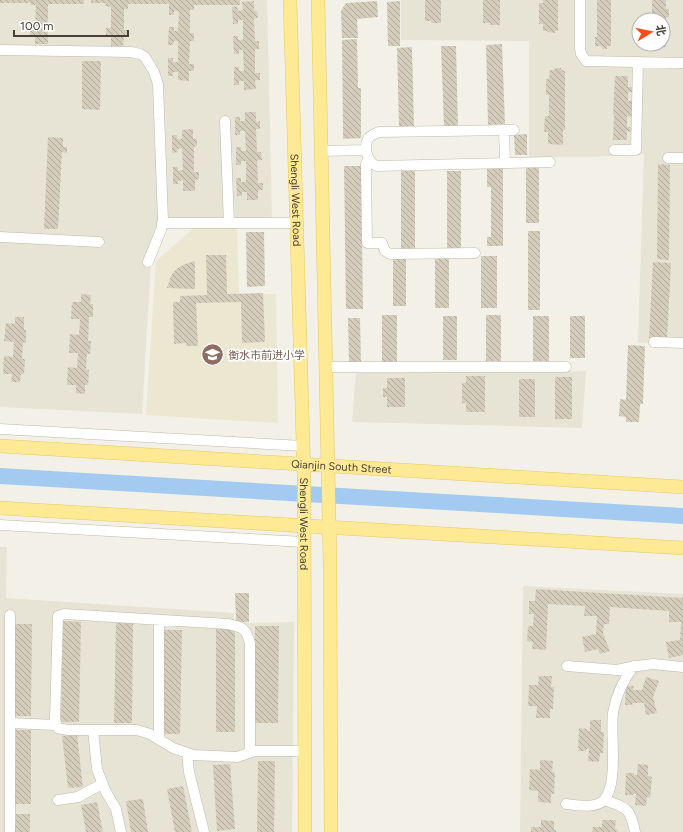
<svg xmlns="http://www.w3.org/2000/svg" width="683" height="832" font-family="Figtree,'Noto Sans SC',sans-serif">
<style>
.residential{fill:#e7e3d5;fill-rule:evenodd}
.education{fill:#ece7d1}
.water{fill:#a3caf0}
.building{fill:url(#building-back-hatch)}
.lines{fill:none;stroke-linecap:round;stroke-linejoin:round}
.minor-casing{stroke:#bfb9a9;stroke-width:11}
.major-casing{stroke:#e3c965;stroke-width:14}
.minor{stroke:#fff;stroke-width:10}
.major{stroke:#fee995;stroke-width:13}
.labels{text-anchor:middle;stroke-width:3.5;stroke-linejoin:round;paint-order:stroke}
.street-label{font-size:11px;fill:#464136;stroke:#fff}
.education-label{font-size:11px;fill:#785e54;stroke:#fff;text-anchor:start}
</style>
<defs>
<pattern id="building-back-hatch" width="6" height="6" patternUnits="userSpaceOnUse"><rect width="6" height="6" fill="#d5cdbc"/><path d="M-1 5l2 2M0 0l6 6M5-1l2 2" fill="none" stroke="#afa89a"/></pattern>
</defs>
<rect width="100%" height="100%" fill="#f3f1e7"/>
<path class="residential" d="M0,0H267L272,219L158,220L156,235L152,245L142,414L0,407Z
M401,0H683V345L638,343L644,154L588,157H529V41L401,40ZM639,20H663V44H639Z
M586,371L582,428L352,422L356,373Z
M0,547H7L6,598L234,613V623L294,622L292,832H0Z
M523,586L683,594V832H520Z"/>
<path class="education" d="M194,228H237L239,294H276L278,423L146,415L156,261Z"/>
<path class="water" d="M0,468L683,508V524L0,484Z"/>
<path class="building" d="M0,0H84V4H48V44H35V35H30V27H35L36,5H30L31,3H0Z
M91,0H240V5H194V10H190V33H194V41H190L189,64H194V71H189V81L178,80V72H173V76H168V58H173V62H178V41H174L173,45H168L169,27H174V31H178L179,11H174V15H169V4H128V9H124V30H129V37H124L123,46H111V36H106V28H111V7L105,6L106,3H91Z
M425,0H441V23H431L432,21H425Z
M483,0H500V25H490V23H483Z
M543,0H558V31H555V33L548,32L547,31H543V24H539V3H543Z
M597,0H611V46H607V49H602V46H595V37H597Z
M652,0H666V9H669V17H666V33H668V40H666V47H652V44H663V20H652Z
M254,1V11H257L258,18H254L255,41H259V49H255V73H260V80H255L256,89L244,90V81H239V85H234V67H239V71H244L243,50H239V54H234L233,36H238V40H243V20H238V24H233L232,7L237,6L238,11L243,10L242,2Z
M377,1L378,17L357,19L358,38H342L341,11L346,3Z
M400,1V46H388L387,2Z
M357,39L358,88H361V138L343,139L342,40Z
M502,44L505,124L488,125L486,45Z
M441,46H456L458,126H444Z
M412,47L414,127H399L397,48Z
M82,61H101L100,110L82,109Z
M555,68H561V70L565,71V130H563V145L548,144V132H544L545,116H549V95H546V79H549L550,70H554Z
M615,76H628V87H632V92H628V101H632V117L627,116V127H632L631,132L627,131V140H613L614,115H613Z
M245,112H256V122L260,121V129H256L257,152H261L262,160H257L258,183H263V190H258V200H247V192H242V196H237L236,178H241V182H246V161H241V165H236V147H241V151H246L245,131H240V135H235V117H240V121H245Z
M193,129V139H197V146L194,147V172H199V179L195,180V191H183V180L178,181V184H173V167H178V171L183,170L182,148L177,149L178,152L172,153V135H177V139H182V130Z
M527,134V155H515L514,135Z
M48,137L63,138V147H67V153L62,152L58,229H44Z
M658,164L670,165L669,260L657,259Z
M344,166H361L363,309H346Z
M526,167H539V223H526Z
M487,168H503V246H487V237H491V187H487Z
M401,171H415V250H401Z
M447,171H461V248H447Z
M528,231H540V310H528Z
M246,232H264L265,286L247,287Z
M206,255H226L227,294L263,293L265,342L242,343L241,302L196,303L198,346H186V343L174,344L173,302H180V296L207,295Z
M435,256H449V308H435Z
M481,256H497V308H481Z
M393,257H406V306H393Z
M195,261V289L167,288L171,276L176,269L185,264Z
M653,262L671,263L667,339L649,338Z
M81,294L91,295L90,304H93V317H89L88,341H91L90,354H87L86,370H89L88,385H85V394L76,393V385H67L68,367L77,368L78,353H69L70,334L79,335L80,319H71L72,302H81Z
M382,315H397V362H382Z
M486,315H501V361H486Z
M443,316H457V360H443Z
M533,316H549V361H533Z
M570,316H585V358H570Z
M15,317H24V330H26V343L23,342L22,359H25L24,374H21L20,382H11L12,374H3L4,356L13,357L14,342L4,341L6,323L15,324Z
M348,318H360L361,363L349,364Z
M628,345L645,346L643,404H640L639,422H626V417L619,416L620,399L626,400Z
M466,376H485V412H466V403H462V383H466Z
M555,377H572V419H555Z
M387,378H405V407H387V397H383V388H387Z
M519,379H535V417H519Z
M536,589L683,598V655L669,658L666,642L680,640L681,622H669V611L610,607L609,624H604L603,633L610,651L600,654L598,649L585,652L582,637L596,634L597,616H584L585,606L548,604L546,650L532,649L533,642L527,641L528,626H533L534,614H529V601H535Z
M235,593H249V622H236Z
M63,621L81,622L79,722H61Z
M116,623H133L132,723H114Z
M14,624H32L31,716H14Z
M255,626H279L278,723H254Z
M216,629H235V732H216Z
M163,630H182L180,734H162Z
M539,676H552L551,687H554L553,709H550V718H536L537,706H528L529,685H538Z
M646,677L659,681L653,697L657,713L646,715L644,703H633L632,705H625L626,686H634L633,690H642Z
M590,720H601V732H604L603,753H600L599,762L588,761L589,749H586V751H578L579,728L587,729V731H590Z
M16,730H31V804H15Z
M77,735L83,787L68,788L62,736Z
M540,760L553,761L552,772H555L554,794H551V803L538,802V791L529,790L530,769L540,770Z
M258,761H275L274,832H257Z
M230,764L235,829L217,831L213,765Z
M638,764L648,765V776L652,777L650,798L647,797L646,806L635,805L636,794H633V795H625L626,773H634V775H637Z
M183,786L192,832H175L167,789Z
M143,799L148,832H131L126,801Z
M97,802L103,832H86L81,805Z
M16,814H30V832H15Z
M541,820L554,821V830H556V832H531V827H541Z
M602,820H616L615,829L618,830V832H592L593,827H602Z"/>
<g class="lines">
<defs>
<path id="minor" d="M580,0V48L581,54L586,61L683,63
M0,50L131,52L140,54L145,57L154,72L158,84L163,221L161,230L148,262
M225,121L229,223
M504,130L505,163
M514,130L379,132C375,134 370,135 368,139C363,148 368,163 377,166L550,162
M614,150H636L638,62
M322,151L366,150
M668,158H683
M368,159L366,164L367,243H382L385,251L390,254L475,253
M162,223H297
M0,237L99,242
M654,342L683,343
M326,367H566
M0,429L303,446
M0,525L304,542
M10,615V832
M567,666L617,670L631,667L653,664L683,667
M10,723L56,725
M93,730L97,769L105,790L116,809L121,832
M159,739V620
M187,753L189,772L204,832
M250,753V643C246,628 242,627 228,624L64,614L58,616L55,720L58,728L68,730H137L150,734L173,748L193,755L237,757L255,751H305
M58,800L78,797L102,784
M604,800C627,808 630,807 635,832
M566,804C577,805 596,809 604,800C619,783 610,735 613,713C616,695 623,680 634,666"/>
<g id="major">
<path id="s1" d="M290,0L304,477L305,832"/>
<path d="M318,0L330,564L331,832"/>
<path id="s2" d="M0,446L683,487"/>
<path d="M0,508L683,548"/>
</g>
</defs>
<use href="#minor" class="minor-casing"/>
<use href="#major" class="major-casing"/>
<use href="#minor" class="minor"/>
<use href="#major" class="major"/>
</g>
<defs>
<symbol id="school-disc" viewBox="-11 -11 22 22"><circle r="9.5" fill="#8d6e63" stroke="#fff"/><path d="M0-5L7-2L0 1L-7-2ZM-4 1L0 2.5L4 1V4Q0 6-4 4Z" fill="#fff"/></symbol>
</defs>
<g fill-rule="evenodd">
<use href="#school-disc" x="200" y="342" width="25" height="25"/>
</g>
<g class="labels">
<g class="street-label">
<text dy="4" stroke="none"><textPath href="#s1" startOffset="200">Shengli West Road</textPath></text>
<text dy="4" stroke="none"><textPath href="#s2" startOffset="342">Qianjin South Street</textPath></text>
<text dy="4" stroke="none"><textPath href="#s1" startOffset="524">Shengli West Road</textPath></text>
</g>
<g class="education-label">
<text x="228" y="359">衡水市前进小学</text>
</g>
</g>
<g transform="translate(651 32) rotate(80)"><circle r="19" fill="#ffffff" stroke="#b5b3af"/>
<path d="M0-3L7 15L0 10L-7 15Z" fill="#f94e18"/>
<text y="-6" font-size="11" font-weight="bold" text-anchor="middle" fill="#464136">北</text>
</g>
<path d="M14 30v6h114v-6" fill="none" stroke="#464136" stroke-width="2"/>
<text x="20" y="30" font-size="12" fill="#464136" stroke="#ffffff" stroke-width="3" paint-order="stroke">100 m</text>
</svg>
